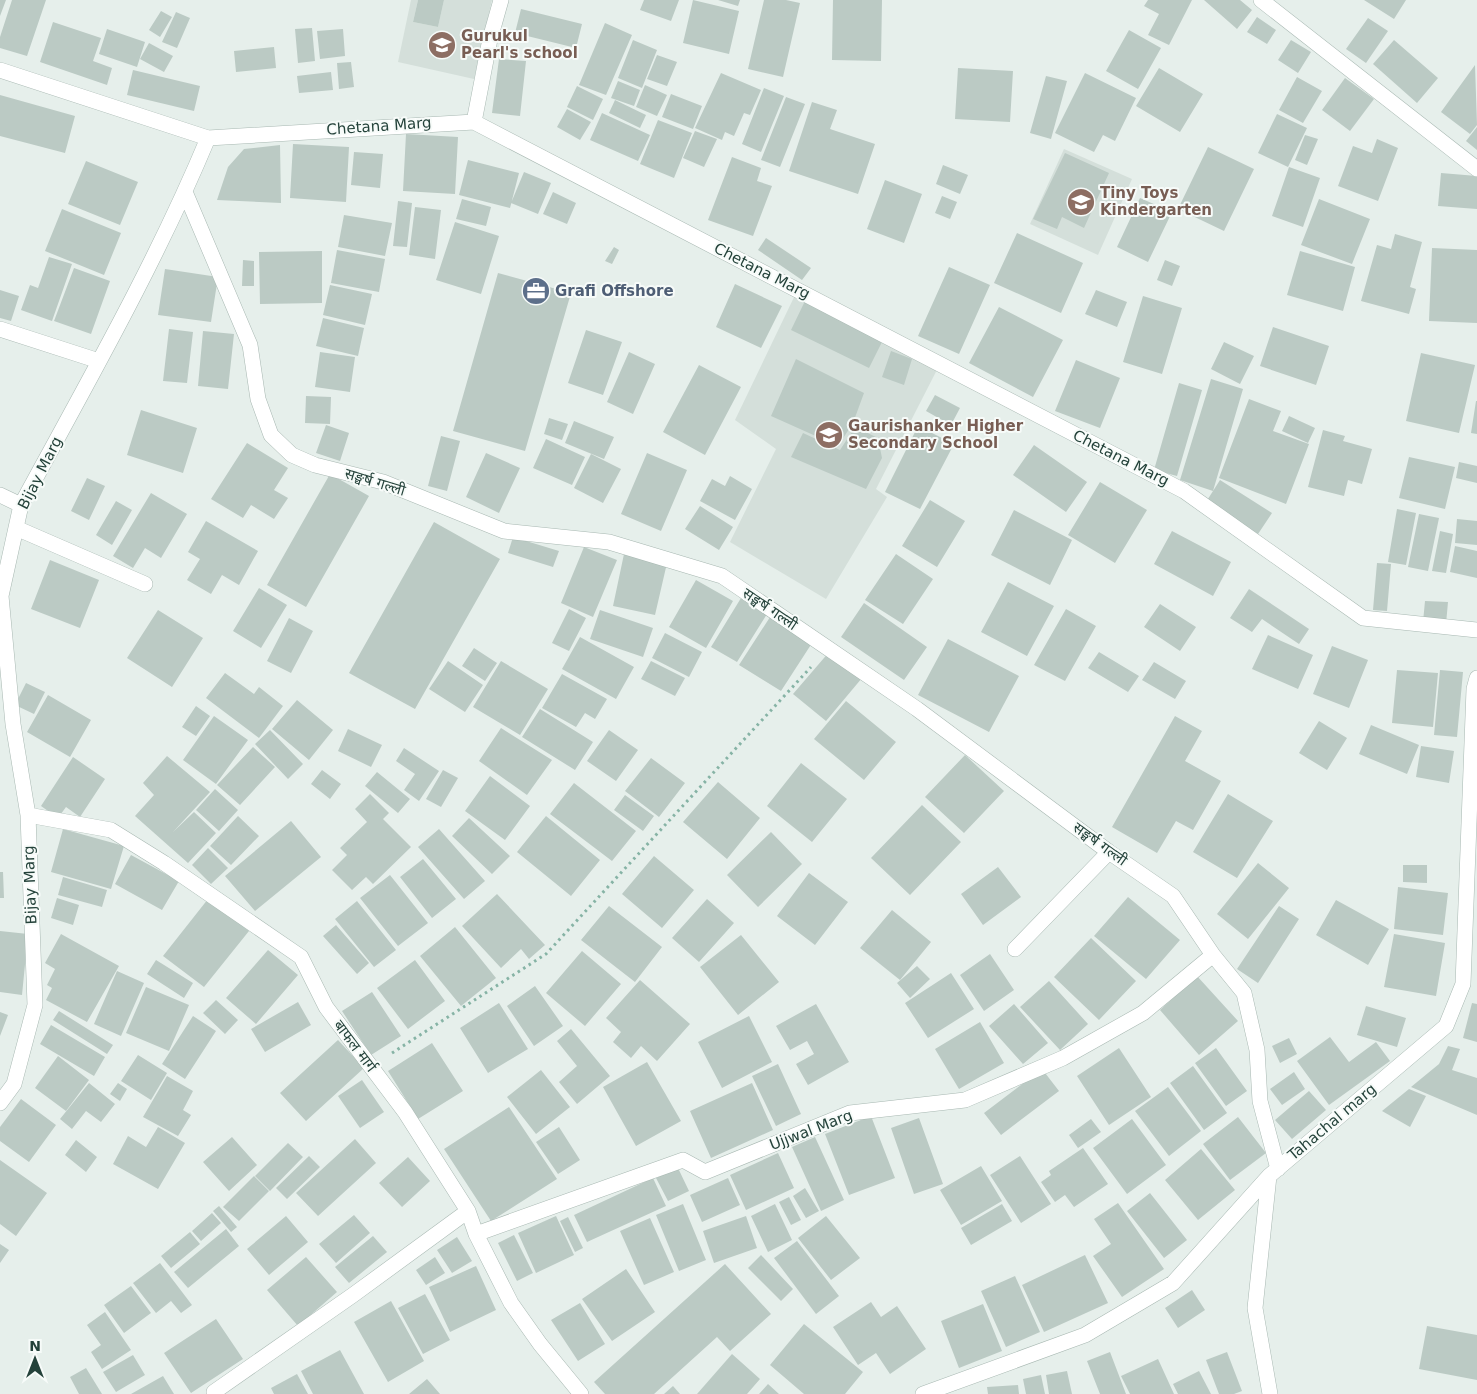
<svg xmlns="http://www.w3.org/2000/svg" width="1477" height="1394" font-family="'DejaVu Sans','Noto Sans Devanagari',sans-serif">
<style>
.built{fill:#d4dfda}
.building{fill:#bbcac4}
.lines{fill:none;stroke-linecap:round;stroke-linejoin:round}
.minor-casing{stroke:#a8b8b2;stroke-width:16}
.path{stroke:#86b3a5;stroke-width:3;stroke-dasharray:2.5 4;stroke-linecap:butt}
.minor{stroke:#fff;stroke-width:15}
.labels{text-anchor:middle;stroke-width:4;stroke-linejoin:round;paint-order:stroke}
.education-label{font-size:15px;font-weight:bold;fill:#785e54;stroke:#f7fbf9;text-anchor:start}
.street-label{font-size:15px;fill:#24423a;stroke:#f7fbf9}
.service-label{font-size:15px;font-weight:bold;fill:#4e5e75;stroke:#f7fbf9;text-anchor:start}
</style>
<rect width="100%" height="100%" fill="#e6efeb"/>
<path class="built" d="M411,0H418L413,22L438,27L444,0H492L474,79L398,62Z
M1064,149L1132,179L1098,255L1030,224Z
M797,291L942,360L876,489L887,497L826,599L730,542L776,449L735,420Z"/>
<path class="building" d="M0,0H6L0,16Z
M12,0H46L27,56L0,48V37Z
M418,0H444L438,27L413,22Z
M644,0H679L671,21L640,10Z
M693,0L739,11L729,54L683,43Z
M718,0H740L738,6Z
M764,0H786L800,3L783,77L748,69Z
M833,0H882L881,61L832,60Z
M1148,0H1192L1169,45L1148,35L1159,14L1144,6Z
M1204,0H1240L1252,10L1237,29Z
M1364,0H1406L1394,19Z
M521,9L582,24L576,48L515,33Z
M161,11L172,17L160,37L149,30Z
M176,12L190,18L177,48L162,42Z
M1257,17L1276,30L1267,44L1247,32Z
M1368,18L1388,31L1366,63L1346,49Z
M53,22L101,38L93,61L112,68L107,85L40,62Z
M605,23L632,35L606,95L579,85Z
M312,28L315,61L298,63L295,29Z
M107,29L145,42L137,67L99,54Z
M343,29L345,56L320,59L317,31Z
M1129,30L1161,48L1138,89L1106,71Z
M633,40L657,50L642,88L618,78Z
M1291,40L1311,52L1298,73L1278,60Z
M1394,40L1438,78L1417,103L1373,64Z
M149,43L173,56L164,72L140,59Z
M274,47L276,68L236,72L234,51Z
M657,55L677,62L667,86L647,79Z
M499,59L526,61L520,116L492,113Z
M351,62L354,87L339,89L337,63Z
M1475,65L1477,125L1470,134L1441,112Z
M958,68L1013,71L1010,122L955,119Z
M1159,68L1203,94L1180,132L1136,106Z
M133,70L200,86L194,111L127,95Z
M331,72L333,90L299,93L297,76Z
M721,73L761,90L750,115L744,113L734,136L725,132L722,140L695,128Z
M1085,73L1136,98L1115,141L1103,135L1094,152L1055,133Z
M1046,76L1067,81L1051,139L1030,133Z
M1297,77L1322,91L1303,123L1279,110Z
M1345,78L1374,99L1350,131L1322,110Z
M618,81L640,90L634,106L611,98Z
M645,85L667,95L657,116L636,107Z
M577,86L603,99L593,120L567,107Z
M764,88L784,96L761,152L742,144Z
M671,94L702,106L693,129L662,117Z
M0,95L75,116L65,153L0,136Z
M786,97L805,104L780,167L761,160Z
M615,100L646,115L640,128L609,113Z
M812,102L837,110L830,129L875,144L858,194L789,171Z
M567,109L591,122L580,140L557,127Z
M602,113L650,135L638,161L590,140Z
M1277,114L1307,128L1288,167L1258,153Z
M658,120L692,133L674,178L640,164Z
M1477,127V150L1466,141Z
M695,131L717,139L704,167L683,158Z
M406,134L458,137L455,194L403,191Z
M1305,135L1318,139L1307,165L1295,160Z
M1377,139L1398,148L1378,201L1338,186L1353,146L1372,153Z
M293,144L349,147L346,202L290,198Z
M280,145L281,203L217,200L228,167L244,149Z
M1208,147L1254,169L1224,231L1178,209Z
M354,152L383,154L380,188L351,185Z
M1065,153L1109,173L1084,228L1062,217L1057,229L1033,219Z
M732,157L761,168L757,181L772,186L753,236L708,220Z
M468,160L519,173L510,208L459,195Z
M86,161L138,182L120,225L68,204Z
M943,165L968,175L960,194L936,184Z
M1289,167L1320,178L1303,227L1272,216Z
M524,172L551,183L538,214L511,203Z
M1441,173L1477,176V209L1438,206Z
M885,180L922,194L904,243L867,229Z
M553,192L576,203L567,224L543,214Z
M942,196L957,202L950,219L935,213Z
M1140,198L1172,212L1148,262L1117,247Z
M462,199L491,207L486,226L456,219Z
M1319,199L1370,219L1352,264L1301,245Z
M398,201L412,203L407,247L393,246Z
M415,207L441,210L435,259L409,255Z
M62,209L121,233L104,275L45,251Z
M344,215L392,223L385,256L338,247Z
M455,222L499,236L481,294L436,280Z
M1017,233L1083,263L1061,313L994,283Z
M1395,234L1422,242L1410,287L1416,289L1409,314L1361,301L1377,245L1391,249Z
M766,238L811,268L802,280L758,250Z
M614,247L619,250L612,264L605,261Z
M1432,248L1477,250V323L1429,321Z
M337,250L385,259L379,292L331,283Z
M322,251V303L260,304L259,252Z
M1300,251L1355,267L1343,311L1287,295Z
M49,257L72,264L52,321L21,310L30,285L38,288Z
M243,260L254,261V286H242Z
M1165,260L1180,266L1172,286L1157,280Z
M949,267L990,285L959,354L918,336Z
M74,268L110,281L91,334L54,321Z
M165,269L218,277L211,322L158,315Z
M498,273L571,293L525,451L453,431Z
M735,284L782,306L761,348L716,327Z
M330,285L372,294L365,325L323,315Z
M0,290L19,296L11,321L0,318Z
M1096,290L1127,302L1117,327L1085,314Z
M1143,296L1182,308L1162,374L1123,362Z
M805,301L883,340L869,368L791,330Z
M999,307L1063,340L1033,397L969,363Z
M323,318L364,328L358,356L316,346Z
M1273,327L1329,346L1316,385L1260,366Z
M169,329L193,332L187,383L163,381Z
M586,330L622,342L603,395L568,383Z
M203,331L234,334L228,389L198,386Z
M1224,342L1254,356L1240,384L1211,369Z
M891,351L912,359L904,385L882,377Z
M320,352L355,357L350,392L315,387Z
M629,352L655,364L633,414L607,402Z
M1421,353L1475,365L1459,433L1406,421Z
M796,359L864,393L853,423L838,446L771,416Z
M1076,360L1120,378L1100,428L1055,411Z
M699,365L741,387L705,455L663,432Z
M1211,379L1243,389L1213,491L1180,480Z
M1179,383L1202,390L1177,476L1154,470Z
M935,395L960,408L951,425L926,411Z
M306,396L331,397L330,424L305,423Z
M1249,399L1281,411L1273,431L1309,444L1286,504L1219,478Z
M1476,401H1477V434L1471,433Z
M141,410L197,428L183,473L127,455Z
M1289,416L1315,428L1308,443L1282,431Z
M549,418L568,424L562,440L544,434Z
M574,421L614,437L604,459L565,443Z
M326,425L349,433L340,461L316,453Z
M918,426L954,444L920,509L885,492Z
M855,427L878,438L882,458L866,489L791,457L803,433L840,450Z
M1323,430L1345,436L1343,441L1372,449L1362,484L1348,480L1344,496L1308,487Z
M441,436L460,441L447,491L428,486Z
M546,439L585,457L572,485L533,468Z
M247,443L288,468L274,490L288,498L274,519L251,505L243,518L211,499Z
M1034,445L1087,482L1066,512L1013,475Z
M486,453L520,468L499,513L466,497Z
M647,453L687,470L661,531L621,514Z
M591,454L621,469L603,503L574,488Z
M1409,457L1455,467L1445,509L1399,498Z
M1459,462L1477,466V483L1456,478Z
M330,474L369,496L306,607L267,585Z
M730,476L752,489L735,520L700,501L712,479L725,486Z
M87,478L105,486L89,520L71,511Z
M1220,480L1272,513L1258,534L1206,502Z
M1100,482L1147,510L1115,563L1068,535Z
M151,493L187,514L161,558L145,548L133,568L113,556Z
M930,500L965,521L937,567L902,546Z
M116,501L132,510L112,545L96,535Z
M700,506L733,527L719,550L685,529Z
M1397,509L1416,513L1406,565L1388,562Z
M1014,510L1072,540L1050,585L991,555Z
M1419,514L1439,518L1428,571L1408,567Z
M1457,519L1477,521V545L1455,543Z
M206,521L258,551L239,585L222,575L211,594L187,580L200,559L188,552Z
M434,522L500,559L415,709L349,673Z
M1172,531L1231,562L1213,596L1154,564Z
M1440,531L1453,534L1446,573L1432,571Z
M513,537L559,551L553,567L508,553Z
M1455,546L1477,551V578L1450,572Z
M584,547L617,560L593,617L561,603Z
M624,554L667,563L655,615L613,606Z
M896,554L933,579L903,624L865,600Z
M50,560L99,580L80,628L31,609Z
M1377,563L1391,564L1387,611L1373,610Z
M696,580L733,601L706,648L669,627Z
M1008,582L1054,606L1027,656L981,632Z
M259,588L287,605L261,648L233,631Z
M1249,589L1309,629L1299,644L1262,619L1252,632L1230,618Z
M741,598L767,614L737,662L711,647Z
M1425,601L1448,602L1446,624L1423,622Z
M864,603L927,647L904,680L841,637Z
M1160,604L1196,627L1180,651L1144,627Z
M569,609L586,618L569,651L552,643Z
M1066,609L1096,626L1065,681L1034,665Z
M158,610L203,638L172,687L127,658Z
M600,610L653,628L643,657L590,639Z
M772,614L814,640L781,691L739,665Z
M289,618L313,631L291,673L267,661Z
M665,633L702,652L689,677L652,658Z
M1268,635L1313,655L1298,689L1252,669Z
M580,637L634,667L616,699L562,669Z
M948,639L1019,676L989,732L918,695Z
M1332,646L1368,660L1349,708L1313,694Z
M474,648L497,663L485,681L462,666Z
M830,651L862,678L826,721L793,694Z
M1099,652L1139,676L1128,692L1088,668Z
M448,661L483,685L465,712L429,689Z
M501,661L548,689L520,735L473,707Z
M651,661L685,678L675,696L641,679Z
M1154,662L1186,681L1175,699L1142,680Z
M1397,670L1438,673L1433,727L1392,723Z
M1440,670L1463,672L1457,737L1434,735Z
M225,673L254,694L259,687L283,706L259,738L206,698Z
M562,674L607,699L595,719L585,713L576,727L542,708Z
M26,683L45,692L34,714L15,705Z
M48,695L91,720L70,757L27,732Z
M297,700L333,730L309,760L272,729Z
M846,701L896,742L864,780L814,739Z
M196,706L210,716L196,736L182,727Z
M540,709L593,742L575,770L522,737Z
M214,716L248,740L216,784L183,760Z
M1175,716L1202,731L1185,761L1221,781L1193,830L1176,821L1157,853L1112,827Z
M1319,721L1347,738L1327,770L1299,753Z
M1371,725L1419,745L1407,774L1359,754Z
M501,728L552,760L527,795L479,761Z
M348,729L382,745L371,767L338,751Z
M270,730L303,764L288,779L255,744Z
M609,730L638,750L616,781L587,761Z
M1421,746L1454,751L1449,783L1416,777Z
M253,747L275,767L240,805L217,785Z
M404,748L439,771L419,801L404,790L415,774L396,761Z
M965,755L1004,791L964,833L925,797Z
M167,756L210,792L173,832L194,812L216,833L188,863L135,816L154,795L143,783Z
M73,757L105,779L80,817L66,807L58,818L41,806Z
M651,758L685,783L659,817L625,791Z
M801,763L847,799L812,842L767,806Z
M322,770L341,784L330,799L311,784Z
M443,770L458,778L441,807L426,799Z
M377,772L410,799L398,813L365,786Z
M490,776L530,806L505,840L465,811Z
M718,782L760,818L727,859L683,822Z
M574,783L636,831L612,861L550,814Z
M215,789L238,810L219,831L196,810Z
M370,794L389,813L383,819L411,847L373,884L366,877L352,890L332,870L347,855L340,848L367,822L355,809Z
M1228,794L1273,821L1237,878L1193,852Z
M625,795L654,816L643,831L614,810Z
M922,805L961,842L910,895L871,858Z
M238,816L259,836L231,865L210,846Z
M546,816L600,860L571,896L517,852Z
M469,818L510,856L492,874L452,836Z
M291,821L321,857L255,911L225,876Z
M63,829L124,846L111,889L51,872Z
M439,829L485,881L464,899L418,847Z
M771,832L802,864L758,907L727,875Z
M208,848L228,868L211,884L192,865Z
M131,855L179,881L162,910L115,884Z
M654,856L694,890L662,928L622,894Z
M423,859L456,899L432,918L400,877Z
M1258,863L1289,888L1248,939L1217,914Z
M1403,865H1427V883L1403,882Z
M998,867L1021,897L983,925L961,894Z
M0,872H3L4,898H0Z
M809,873L848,902L815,945L777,916Z
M390,875L428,923L398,946L360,898Z
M63,877L107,890L102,907L58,895Z
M1398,887L1448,893L1443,935L1394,929Z
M497,894L545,945L529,959L521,949L501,968L462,926Z
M1128,897L1180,940L1146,979L1094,936Z
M57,898L79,905L73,925L51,918Z
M208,899L249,931L204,987L163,956Z
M707,899L734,923L699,962L672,938Z
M1336,900L1389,929L1368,965L1316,935Z
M357,901L396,950L374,967L335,919Z
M609,906L662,947L635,982L581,940Z
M1279,906L1299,919L1258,983L1237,969Z
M892,910L931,942L900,980L860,948Z
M336,925L369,963L357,974L323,936Z
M455,927L496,978L461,1006L420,956Z
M0,931L28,934L22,995L0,992Z
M61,934L119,966L87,1022L46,1000L52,988L47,985L55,969L45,963Z
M1394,934L1445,943L1436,996L1384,987Z
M741,935L779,982L738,1015L700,967Z
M1091,938L1136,981L1099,1020L1054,977Z
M268,950L298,975L256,1024L226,998Z
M582,951L621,984L585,1026L546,993Z
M990,954L1014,990L984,1011L960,975Z
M156,960L193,983L184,998L147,974Z
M415,960L445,1001L408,1029L377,988Z
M917,966L930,979L910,998L897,983Z
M117,971L144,983L121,1036L94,1024Z
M951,973L974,1009L928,1038L905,1003Z
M1197,976L1238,1021L1199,1055L1160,1010Z
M640,980L690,1024L657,1061L641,1046L631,1058L613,1042L621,1032L606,1018Z
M1049,981L1088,1024L1060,1050L1020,1007Z
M535,986L563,1026L534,1046L507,1006Z
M146,987L189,1005L169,1051L126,1033Z
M372,992L401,1036L371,1055L342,1011Z
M216,1000L238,1020L225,1034L203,1013Z
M298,1002L311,1025L265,1052L251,1029Z
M499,1003L528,1049L488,1073L460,1028Z
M1472,1003L1477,1004V1042L1463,1038Z
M816,1004L849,1062L808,1085L796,1064L814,1054L807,1041L790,1050L776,1026Z
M1014,1004L1048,1043L1023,1064L989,1026Z
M1366,1006L1406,1018L1397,1047L1357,1035Z
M59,1011L113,1045L107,1054L53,1020Z
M0,1012L8,1015L0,1036Z
M193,1016L216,1031L185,1079L162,1064Z
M749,1016L772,1062L722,1088L698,1042Z
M980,1022L1004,1063L959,1089L935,1049Z
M51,1025L105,1057L94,1076L40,1044Z
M571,1029L610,1076L577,1104L559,1082L577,1066L557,1041Z
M1330,1037L1349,1062L1376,1042L1390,1061L1329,1105L1297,1061Z
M1289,1038L1297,1054L1280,1063L1272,1046Z
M338,1040L364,1068L306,1121L280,1093Z
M432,1043L463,1091L418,1119L388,1071Z
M1448,1046L1460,1049L1452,1070L1477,1078V1115L1411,1087L1439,1064Z
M1119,1048L1151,1097L1109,1125L1077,1076Z
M1216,1048L1247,1091L1226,1106L1195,1063Z
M138,1055L167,1073L151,1100L121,1081Z
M58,1056L89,1080L66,1111L35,1088Z
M647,1062L681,1121L636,1146L603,1087Z
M778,1064L801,1114L776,1126L752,1076Z
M1193,1066L1227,1113L1204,1130L1170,1083Z
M1042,1069L1059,1091L1001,1135L984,1113Z
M541,1070L570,1107L536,1134L507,1097Z
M1294,1072L1305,1089L1282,1105L1270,1089Z
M167,1076L193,1091L183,1110L191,1115L178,1136L143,1117Z
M362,1080L384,1112L360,1128L338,1096Z
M89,1083L115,1104L101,1122L86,1111L72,1129L60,1119Z
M118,1083L127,1089L120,1101L110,1094Z
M752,1083L773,1130L711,1158L690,1111Z
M1168,1087L1201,1131L1169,1156L1135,1111Z
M1409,1089L1426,1096L1410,1127L1382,1111Z
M1309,1091L1326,1110L1292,1139L1275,1120Z
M21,1099L56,1125L29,1162L0,1141V1127Z
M509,1107L557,1179L491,1221L444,1149Z
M871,1116L895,1178L849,1195L825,1134Z
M1238,1117L1266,1153L1230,1180L1203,1144Z
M919,1118L943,1184L914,1194L891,1128Z
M1091,1119L1101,1132L1078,1148L1069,1135Z
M1132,1119L1166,1165L1127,1194L1093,1148Z
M158,1127L185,1143L158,1189L113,1164L128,1136L146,1147Z
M559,1127L580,1160L558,1174L536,1142Z
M232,1137L257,1165L229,1191L203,1162Z
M815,1137L844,1200L821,1211L792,1147Z
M355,1139L376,1163L318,1216L296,1193Z
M76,1140L97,1157L86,1172L65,1155Z
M288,1143L303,1157L270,1191L255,1176Z
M1083,1148L1108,1184L1074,1207L1065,1195L1055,1202L1041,1182L1051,1175L1049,1171Z
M1201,1149L1235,1190L1198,1220L1165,1180Z
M778,1153L794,1188L746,1210L730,1175Z
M309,1156L320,1167L287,1199L276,1188Z
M1020,1156L1051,1204L1021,1223L990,1175Z
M408,1157L430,1181L402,1207L379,1183Z
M0,1160L47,1193L16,1236L0,1224Z
M981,1166L1002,1201L961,1225L940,1190Z
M678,1168L689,1191L668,1201L656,1178Z
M254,1176L269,1191L239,1221L223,1207Z
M653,1178L666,1206L587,1242L574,1215Z
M728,1178L740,1205L702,1222L690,1195Z
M805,1188L819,1211L806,1218L793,1196Z
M1150,1193L1187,1240L1164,1258L1127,1211Z
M789,1197L801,1220L791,1225L779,1202Z
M1118,1203L1164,1269L1122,1297L1093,1256L1111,1244L1094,1219Z
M683,1204L706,1260L679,1271L656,1215Z
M775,1204L792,1240L768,1252L751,1216Z
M1002,1204L1012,1221L971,1245L961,1228Z
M219,1206L237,1227L231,1232L213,1211Z
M212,1213L221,1223L201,1241L192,1231Z
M354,1215L370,1233L336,1263L319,1244Z
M286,1216L308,1242L269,1275L247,1249Z
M556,1216L574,1255L536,1273L518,1233Z
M746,1216L757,1248L714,1263L703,1231Z
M826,1216L860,1258L831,1280L798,1238Z
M568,1217L583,1248L575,1252L560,1221Z
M650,1218L674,1272L644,1285L620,1231Z
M226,1229L239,1246L188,1288L174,1272Z
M190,1232L200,1244L171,1268L161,1256Z
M514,1235L533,1273L517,1281L498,1243Z
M373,1236L387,1252L349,1283L335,1267Z
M457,1237L472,1261L452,1273L437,1250Z
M797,1241L839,1296L816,1314L774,1258Z
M0,1244L9,1250L0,1263Z
M761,1255L793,1289L781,1301L748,1268Z
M1085,1255L1108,1303L1044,1332L1022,1285Z
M306,1257L337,1292L298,1326L267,1290Z
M435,1257L445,1273L426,1285L416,1270Z
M160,1263L192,1305L181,1313L171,1301L156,1313L133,1283Z
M725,1264L771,1314L730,1351L717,1337L654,1394H605L594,1382Z
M476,1266L496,1310L450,1332L429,1287Z
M626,1269L655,1312L612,1341L582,1299Z
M1015,1276L1040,1332L1006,1347L981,1291Z
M131,1286L151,1313L124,1333L104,1305Z
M1192,1290L1205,1310L1178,1328L1165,1308Z
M425,1294L450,1340L423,1354L398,1308Z
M391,1301L424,1361L388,1382L354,1322Z
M871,1302L881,1317L897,1306L926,1349L890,1374L876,1353L858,1365L833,1327Z
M580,1303L605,1344L578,1361L551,1320Z
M983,1304L1002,1351L959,1368L941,1321Z
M105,1312L131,1350L102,1369L91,1352L101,1345L87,1325Z
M216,1319L243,1359L191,1393L164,1353Z
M804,1324L863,1372L845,1394H804L770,1365Z
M1427,1326L1477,1335V1380L1419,1369Z
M340,1350L364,1394H313L301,1371Z
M1110,1352L1126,1394H1100L1087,1361Z
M1227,1352L1242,1391L1234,1394H1219L1206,1360Z
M732,1354L760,1379L747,1394H697Z
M133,1355L145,1375L116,1392L103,1372Z
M1158,1359L1174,1394H1130L1121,1376Z
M86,1368L102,1394H79L70,1377Z
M1067,1371L1072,1394H1049L1046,1375Z
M1199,1371L1211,1394H1178L1173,1384Z
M297,1374L308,1394H274L271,1388Z
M1041,1375L1045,1394H1026L1023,1379Z
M163,1376L174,1394H131Z
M427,1379L440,1394H409Z
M768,1384L779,1394H759Z
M1018,1385L1019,1394H988L987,1387Z
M673,1386L680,1394H664Z"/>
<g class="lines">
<defs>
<path id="minor" d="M1261,0L1477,169
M0,70L208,138L474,122L1184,491L1363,618L1477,630
M474,122L490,39L501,0
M185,192L250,345L258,399L271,435L292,455L315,465L383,482L504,531L609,542L722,576L917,709L1109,852L1173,896L1213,955L1244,993L1257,1050L1260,1101L1278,1169
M0,329L99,361
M0,495L21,505
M16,528L145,584
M28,815L111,830L164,863L301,957L326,1007L405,1112L468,1211L476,1234L511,1303L540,1344L581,1394
M1015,949L1109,852
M0,1103L14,1084L35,1005L28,815L13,724L1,596L21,505C86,385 155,265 208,138
M1269,1176L1255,1308L1270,1394
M476,1234L683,1160L705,1172L850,1113L965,1100L1063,1058L1143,1013L1213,955
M214,1392L353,1295L468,1211
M923,1394L1085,1335L1173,1283L1269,1176L1446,1026L1463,984L1474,689L1477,678"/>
</defs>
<use href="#minor" class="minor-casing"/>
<path class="path" d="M392,1053L546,954L811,667"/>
<use href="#minor" class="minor"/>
</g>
<defs>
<symbol id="school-disc" viewBox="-11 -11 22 22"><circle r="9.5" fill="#8d6e63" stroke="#f7fbf9"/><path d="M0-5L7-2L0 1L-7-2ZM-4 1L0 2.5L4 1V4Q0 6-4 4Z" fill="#fff"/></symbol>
<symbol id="office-disc" viewBox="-11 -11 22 22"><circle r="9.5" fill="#5c6f8a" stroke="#f7fbf9"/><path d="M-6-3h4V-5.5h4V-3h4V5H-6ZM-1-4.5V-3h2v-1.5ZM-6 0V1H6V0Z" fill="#fff"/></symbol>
</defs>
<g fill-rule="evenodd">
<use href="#school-disc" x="426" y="29" width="32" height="32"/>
<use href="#school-disc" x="1065" y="186" width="32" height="32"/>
<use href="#office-disc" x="520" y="275" width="32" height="32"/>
<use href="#school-disc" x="813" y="419" width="32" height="32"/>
</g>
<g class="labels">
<g class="education-label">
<text x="461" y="41">Gurukul<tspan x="461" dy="17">Pearl's school</tspan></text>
<text x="1100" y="198">Tiny Toys<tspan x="1100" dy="17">Kindergarten</tspan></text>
<text x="848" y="431">Gaurishanker Higher<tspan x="848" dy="17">Secondary School</tspan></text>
</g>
<g class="street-label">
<text transform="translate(379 126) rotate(-4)" y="5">Chetana Marg</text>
<text transform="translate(762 271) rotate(27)" y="5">Chetana Marg</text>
<text transform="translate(1121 458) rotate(27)" y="5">Chetana Marg</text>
<text transform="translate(40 473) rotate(-63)" y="5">Bijay Marg</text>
<text transform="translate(375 482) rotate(17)" y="5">सङ्घर्ष गल्ली</text>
<text transform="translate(770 609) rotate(34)" y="5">सङ्घर्ष गल्ली</text>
<text transform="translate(1100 844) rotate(36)" y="5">सङ्घर्ष गल्ली</text>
<text transform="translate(30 885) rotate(-92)" y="5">Bijay Marg</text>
<text transform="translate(355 1046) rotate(53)" y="5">बाफल मार्ग</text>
<text transform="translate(1332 1122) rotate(-40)" y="5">Tahachal marg</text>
<text transform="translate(811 1130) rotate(-21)" y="5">Ujjwal Marg</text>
</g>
<g class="service-label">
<text x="555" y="296">Grafi Offshore</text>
</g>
</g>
<g transform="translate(35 1359)" stroke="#f7fbf9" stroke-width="4" paint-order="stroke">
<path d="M0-4L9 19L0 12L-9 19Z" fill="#24423a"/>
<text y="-8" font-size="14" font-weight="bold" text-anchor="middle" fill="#24423a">N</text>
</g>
</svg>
